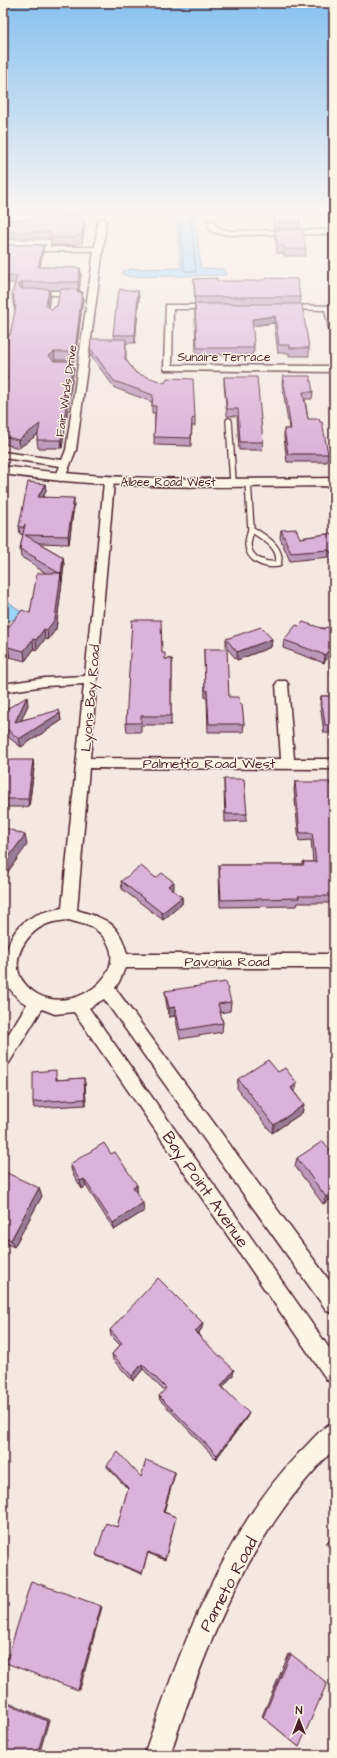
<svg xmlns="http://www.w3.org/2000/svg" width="337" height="1758" font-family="'Architects Daughter',sans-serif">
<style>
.water{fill:#99d4f9;stroke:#798ca7}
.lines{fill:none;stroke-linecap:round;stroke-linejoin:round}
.shore{stroke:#6a677d;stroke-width:1}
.service-far1-casing{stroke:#4a1f2b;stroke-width:5.5}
.service-casing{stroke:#4a1f2b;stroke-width:8}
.minor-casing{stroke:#4a1f2b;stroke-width:3}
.tertiary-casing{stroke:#4a1f2b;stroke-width:3}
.service-far1{stroke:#fcf5e5;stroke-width:4}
.service{stroke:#fcf5e5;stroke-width:5.5}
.minor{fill:#fcf5e5;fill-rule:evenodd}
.tertiary{fill:#fcf5e5;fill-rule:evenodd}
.wall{fill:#bc99bb;stroke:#4a1f2b;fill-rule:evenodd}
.shaded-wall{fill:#997d98;stroke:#4a1f2b}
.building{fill:#dbb2d9;stroke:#4a1f2b}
.labels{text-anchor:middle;stroke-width:3;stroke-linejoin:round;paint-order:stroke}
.far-street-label{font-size:12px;fill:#4a1f2b;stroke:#fcf5e5}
.street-label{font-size:14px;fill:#4a1f2b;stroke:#fcf5e5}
.near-street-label{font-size:17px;fill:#4a1f2b;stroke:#fcf5e5}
</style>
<rect width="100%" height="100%" fill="#f5e8e3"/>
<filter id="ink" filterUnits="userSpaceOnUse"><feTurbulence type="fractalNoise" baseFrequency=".025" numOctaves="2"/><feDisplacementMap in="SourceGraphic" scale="8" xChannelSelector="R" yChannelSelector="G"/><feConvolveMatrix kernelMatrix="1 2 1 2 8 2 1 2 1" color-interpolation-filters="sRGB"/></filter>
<g filter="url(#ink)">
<path class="water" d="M175,207H194L201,268L224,269L226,275L131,277L122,274L123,271L131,269L181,268Z
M3,597L21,612L19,618L3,622Z"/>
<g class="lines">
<path class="shore" d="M179,207L184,271L196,272L190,207"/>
<defs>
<path id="service-far1" d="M3,242H49L46,249"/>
<path id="service" d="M229,421L233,482
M248,482L251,529
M251,529C263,537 283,547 278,564C265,566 249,560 248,545C248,540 250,534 251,529Z"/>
<path id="minor" d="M102,218L106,220L103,249L76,450L65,478L60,481L55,478L60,466L3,458V452L62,460L66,450L94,251H3V247H95L98,220Z
M212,220L214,221L216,226L220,229L231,231L334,230V234L231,235L215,233L209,229L208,222Z
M27,291H78L82,293L78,295H30L26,293Z
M166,305H214L218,307L214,309H173L172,365L334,366V372L165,370L164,368Z
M279,305L332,306L334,313V336L330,333L325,310L282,309H279Z
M109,479L114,482L90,758L281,759L276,684L278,681H286L288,684L294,759H334V769L89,768L77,910C106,919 119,922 127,954H334V968H125L119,982L115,988L334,1287V1314L327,1311L104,999L89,1008L334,1355V1383L327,1380L74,1012L55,1014L42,1009L9,1063L3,1066V1043L27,1004C19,1001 14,995 9,987C0,962 7,930 32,917C41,912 52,910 62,908L84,684L45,686L3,692V684L45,678L85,676L104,482ZM69,920C77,923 88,924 95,929C146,967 65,1028 26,985C7,965 24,934 45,925C52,921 61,921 69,920Z
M334,1422V1449C315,1469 297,1489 281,1512C229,1585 198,1670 170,1755H144C180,1650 222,1533 300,1452C311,1442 320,1428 334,1422Z"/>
<path id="tertiary" d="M3,466C113,482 223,479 334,478V486C223,487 113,490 3,474Z"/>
</defs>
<use href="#service-far1" class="service-far1-casing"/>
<use href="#service" class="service-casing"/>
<use href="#minor" class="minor-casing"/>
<use href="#tertiary" class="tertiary-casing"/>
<use href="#service-far1" class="service-far1"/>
<use href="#service" class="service"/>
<use href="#minor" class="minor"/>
<use href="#tertiary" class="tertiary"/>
</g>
<path class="wall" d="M272,210L300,222V229H274L272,216Z
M80,215V219L85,226L82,243H77V245H51V240L49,238H3V220L61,219Z
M275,230L306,249L305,256H284L283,253H277L275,236Z
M3,245H43V252L40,267L80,268L81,275L79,290H77V292L83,299L75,360H54L74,368L62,448H38L37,440L38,434L19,448L5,444L3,445V336L10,335L15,314L12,295L15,283H3ZM50,290H60L57,306L51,309L48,307L50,296Z
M194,279L217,281L300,297V304L309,348V356H289V353H278L274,323L252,326L254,345V352H253L252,355H196Z
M138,291L139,298L135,343H126V360L136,373L195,418V426H192L191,446L154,445L155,413H152V402L115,388L90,355V348L114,339L113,335Z
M283,376L313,392L312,399H305L308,419L328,454L327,462H287L284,437V429H289L282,383Z
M224,377L263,442L262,450H239L237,416H227L224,384Z
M45,484L46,491L43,497L74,505L69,544L39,543L63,557L64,565L56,629L48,640L45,639L37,650L34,649L25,661L10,657L3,659V634L30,613L46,573L36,567L35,565L21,557L20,549L23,535L20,534L19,526Z
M281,530L300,538L334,533V565H333L328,557L290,561L280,538Z
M299,626L334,629L324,663L283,648L284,640Z
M226,639H272L271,647L237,660L226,647Z
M204,649L229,697L240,704L244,724L243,732H208L207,698H205Z
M162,653L165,659H172V691H171V725H141V732H127L126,723Z
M331,660H334V693L330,668Z
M321,696H334V733H324L320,704Z
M28,705L21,720L60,713L61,721L21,747L3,733V711Z
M33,760L34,768L29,807H3V772Z
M224,779L247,814L246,821L225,822L224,787Z
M295,782L334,785V903H298L297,906L220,907L219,873V865H303V862H313L311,840L299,841L294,790Z
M156,878L174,889L173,890L182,897V904L163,920L122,889L121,881Z
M165,991L231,1002L230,1011L220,1013L223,1023L222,1032L180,1039L175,1016L169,1017L166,1001Z
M278,1072L297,1083L295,1092V1093L304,1105L302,1113L272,1133L237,1088L238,1079Z
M57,1077V1080L84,1078L85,1084L86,1105L34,1108L33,1102Z
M334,1152V1197L323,1204L295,1166L297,1158L332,1153Z
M70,1164L137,1185V1192L136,1193L144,1211L114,1230L86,1186L82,1189L72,1172Z
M3,1171L42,1196L14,1247L3,1242Z
M202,1328L198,1334L233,1375L223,1387L247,1417L216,1459L160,1400L159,1396L164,1391L143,1369L133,1381L113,1360L112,1354L120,1345L111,1336L110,1330Z
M107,1465L141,1477L175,1472L164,1512L176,1517L165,1560L148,1553L142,1574L97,1556L96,1555L117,1527L128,1489L107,1467Z
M334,1535V1555L326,1543Z
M289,1654H291L299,1747L262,1716Z"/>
<path class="shaded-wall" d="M84,219L85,226L82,243V236Z
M43,245V252L38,275V267Z
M80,268L81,275L79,290L78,282Z
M22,282L23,290L17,285Z
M49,289L50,296L47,313L46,305Z
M138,291L139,298L135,343V335Z
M82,292L83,299L75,360V352Z
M275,316L274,323L251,326L252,319Z
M54,352L55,360L50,364L49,356Z
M73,361L74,368L62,448L61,440Z
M40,424L41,432L19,448L18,440Z
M3,436H4L5,444L3,445Z
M45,484L46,491L39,505L38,497Z
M74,498V505L69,544L68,536Z
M63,557L64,565L62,582L61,574Z
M334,557V565H333Z
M61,573L62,583L56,629L48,640L47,630Z
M44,629L45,639L37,650L36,640Z
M33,639L34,649L25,661L24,651Z
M272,639L271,647L237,660V652Z
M334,643V649L324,663L325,655Z
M8,647L10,657L3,659V649Z
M27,697L28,705L17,730L15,722Z
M60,713L61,721L21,747L19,739Z
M33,760L34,768L29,807L28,799Z
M25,835L27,845L3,879V865Z
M174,882V889L168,894V886Z
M182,897V904L163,920L162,913Z
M175,1007V1016L169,1017V1008Z
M84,1078L85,1084L86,1105L85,1099Z
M297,1083L295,1092L289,1096L291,1088Z
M304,1105L302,1113L272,1133L274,1125Z
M84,1179L86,1186L82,1189L80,1181Z
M137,1185V1192L133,1194V1187Z
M39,1188L42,1196L14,1247L11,1240Z
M334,1191V1197L323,1204L326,1197Z
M143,1203L144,1211L114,1230L113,1223Z
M203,1323L202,1328L195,1337V1332Z
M142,1364L143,1369L133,1381L132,1376Z
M234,1370L233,1375L220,1391L221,1386Z
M249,1413L247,1417L216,1459L217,1455Z
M175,1472V1474L163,1514V1512Z
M101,1606L102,1607L80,1689L78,1690Z
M3,1700H4L49,1720L39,1755H37L3,1702Z"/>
<path class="building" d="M272,210H298L300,222H274Z
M62,215H80L79,219H84L82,236H77L76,238H51L52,234L48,232H3V220L61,219Z
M302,229L306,249H284V246H278L275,230Z
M3,245H43L38,267L80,268L78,282H22L17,285L22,289H49L46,305L51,309L57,306L60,289H77V292H82L75,352H54L49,356L54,361H73L61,440H37L40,424L18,440L3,436V381L8,378H3V336L10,335L16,306H14L15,301H13L14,295H12L17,276H3Z
M217,278V281H260V280H266V278L297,279L300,297H195L194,279Z
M120,289L138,291L135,335H113L117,297Z
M195,304H302L309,348H290V345H279L275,316L252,319L254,345H253V348H197Z
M91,339H126L125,359L136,373L165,383L167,378L193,379L195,418L192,419L191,438L154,437L156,406H152L153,395L114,381L90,348Z
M283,376H310L313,392H303L308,419H319L320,422H322L328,454H288L284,429H291Z
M224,377H257L263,442H240L238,409H227Z
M28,482L45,484L38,497L74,498L68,536L25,535L63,557L61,574V573H59L35,559L36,558L20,549L25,524L23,528L19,526Z
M296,529L300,538L334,533V557L329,550L291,553L281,530Z
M37,573H61L55,619L47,630L44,629L36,640L33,639L24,651L8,647L3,649V634L22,610L30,613Z
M132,620H161L162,653H165V659H172V681H171V716H141V723H126Z
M303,622L324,629L326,627L334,629V643L325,655L284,640L296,625L299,626Z
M261,627L272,639L237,652L226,639Z
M204,649H227L229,697H239L240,704H242L244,724H209L207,690H205Z
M331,660H334V677Z
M321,696H334V725H325Z
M27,697L15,722L59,710L60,713L19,739L3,726V711Z
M5,760H33L28,799H3V772Z
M224,779H244L247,814H226Z
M295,782H330V785H334V896H298L299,898L221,900L219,865H304L303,862H316L312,833H300Z
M3,827L25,835L3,865Z
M141,866L156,878L162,873L174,882L168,886L182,897L162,913L121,881Z
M226,982L231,1002L218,1004L223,1023L180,1030L175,1007L169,1008L165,991Z
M268,1060L278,1072L285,1068L297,1083L291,1088L304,1105L274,1125L238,1079Z
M56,1070V1080L84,1078L85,1099L33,1102V1072Z
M323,1141L332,1153L334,1152V1191L326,1197L297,1158Z
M104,1143L111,1154L115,1152L137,1185L133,1187L143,1203L113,1223L84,1179L80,1181L70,1164Z
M3,1171L39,1188L11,1240L3,1236Z
M158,1278L203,1323L195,1332L234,1370L221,1386L249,1413L217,1455L159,1396L166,1388L142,1364L132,1376L112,1354L122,1343L110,1330Z
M118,1452L141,1477L146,1460L175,1472L163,1512L176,1517L165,1559L148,1552L142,1573L96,1555L106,1523L117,1527L128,1488L107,1465Z
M334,1537V1548L329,1541Z
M31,1581L101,1606L78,1690L6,1663Z
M291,1654L327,1683L299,1747L263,1717Z
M3,1702L47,1721L37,1755H3Z"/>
</g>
<linearGradient id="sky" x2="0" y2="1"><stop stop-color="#88c1ef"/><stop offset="0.46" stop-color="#faf5f2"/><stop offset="1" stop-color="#faf5f2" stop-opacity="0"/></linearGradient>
<rect width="337" height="454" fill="url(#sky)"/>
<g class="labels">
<g class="far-street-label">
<text x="224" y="361">Sunaire Terrace</text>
<text transform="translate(66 391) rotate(-82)" y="4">Fair Winds Drive</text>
<text x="168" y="486">Albee Road West</text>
</g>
<g class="street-label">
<text transform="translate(90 698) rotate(-85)" y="5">Lyons Bay Road</text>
<text x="209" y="768">Palmetto Road West</text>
<text x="227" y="966">Pavonia Road</text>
</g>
<g class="near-street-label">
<text transform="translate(206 1189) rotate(55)" y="6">Bay Point Avenue</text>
<text transform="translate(228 1584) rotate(-62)" y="6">Pameto Road</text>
</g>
</g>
<rect width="337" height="1758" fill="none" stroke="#fcf5e5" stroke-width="16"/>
<rect x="8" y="8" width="321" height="1742" fill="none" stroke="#4a1f2b" stroke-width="1.5" filter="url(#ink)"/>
<g transform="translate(299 1720)" stroke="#fcf5e5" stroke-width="3" paint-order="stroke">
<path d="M0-3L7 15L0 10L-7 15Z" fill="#4a1f2b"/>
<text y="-6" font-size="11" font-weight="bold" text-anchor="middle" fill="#4a1f2b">N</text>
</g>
</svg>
